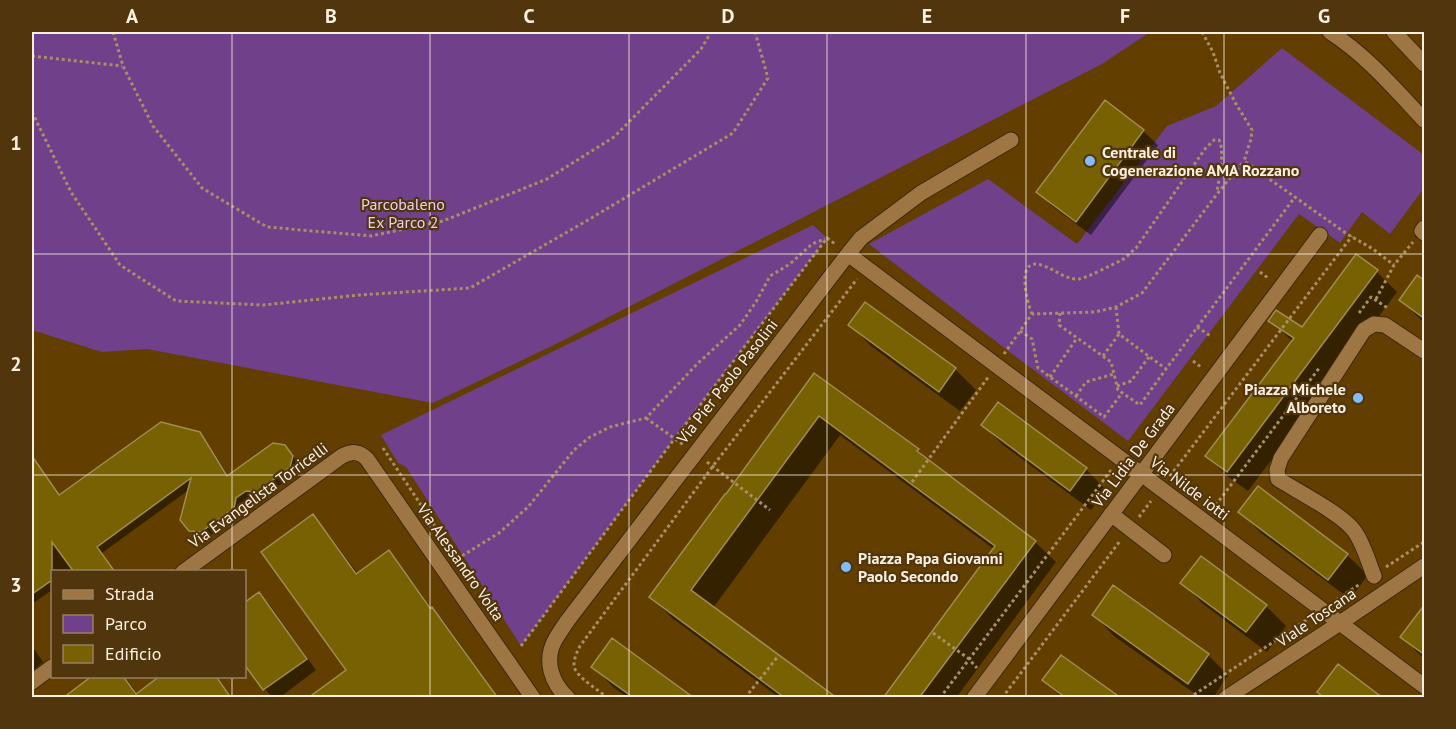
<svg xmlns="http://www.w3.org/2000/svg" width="1456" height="729" font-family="'PT Sans',sans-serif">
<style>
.green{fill:#70408a}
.shadow{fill:#0007}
.building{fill:#786102;stroke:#a08d50;stroke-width:1.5}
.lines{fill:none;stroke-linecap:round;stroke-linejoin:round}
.minor-casing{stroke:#3c280d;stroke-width:17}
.path{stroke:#a88f66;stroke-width:3;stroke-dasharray:3 3;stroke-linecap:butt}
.minor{stroke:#9d7643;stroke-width:15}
.grid{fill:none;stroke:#fdf0e0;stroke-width:1.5;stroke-opacity:0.55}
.poi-dot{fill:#84bcfb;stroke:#51360d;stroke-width:2}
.labels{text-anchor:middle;stroke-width:4.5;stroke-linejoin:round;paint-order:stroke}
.poi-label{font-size:16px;font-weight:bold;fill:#fdf0e0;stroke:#51360d;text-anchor:start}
.park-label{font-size:16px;fill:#e7cdf7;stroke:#51360d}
.street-label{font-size:16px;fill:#fdf0e0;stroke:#51360d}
.neatline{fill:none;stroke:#fdf0e0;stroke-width:2}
.grid-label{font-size:20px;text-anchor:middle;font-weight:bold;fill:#fdf0e0}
</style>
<rect width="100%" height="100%" fill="#623e01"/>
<path class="green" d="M32,32H1150L1102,64L564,340L433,403L147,349L102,352L32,330Z
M1282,48L1424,155V188L1390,234L1362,212L1340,243L1299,214L1128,441L1007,350L869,244L988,179L1077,244L1167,126L1216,106Z
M813,225L827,238L675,438L521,646L406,467L398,463L381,435Z"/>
<path class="shadow" d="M1143,131L1158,145L1091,235L1053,207L1038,192Z
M1377,272L1397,292L1248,491L1227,476L1207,456L1293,342L1270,320L1302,329Z
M1424,283V323L1401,300Z
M866,304L955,369L976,390L960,411L871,346L850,325Z
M814,375L918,450L934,467L1035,542L1056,562L956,698H885L995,550L840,435L713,608L835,698H780L672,618L651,597Z
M983,425L1086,469L1106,490L1091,510L1003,445Z
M199,433L206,440L229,477L291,453L298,463L296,474L263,497L252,496L241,504L239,514L207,538L197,537L190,530V489L102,553L115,572H52V590L32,604V468L36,465L60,496Z
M1240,512L1347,555L1368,575L1350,599L1261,533Z
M313,516L323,527L358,574L388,552L399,563L433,610L443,620L499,698H311L348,670Z
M1182,583L1266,606L1286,626L1267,652L1203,604Z
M259,594L270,605L316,670L279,698H273L265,689L244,661Z
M1424,612V659L1402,637Z
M1094,615L1208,655L1228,675L1213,698H1201L1114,636Z
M32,646L43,662L32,671Z
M593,666L691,698H628L613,687Z
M95,676H125L138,695L162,676H217L232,698H65Z
M1044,680L1118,698H1062Z"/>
<path class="building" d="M1105,100L1144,130L1076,222L1036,192Z
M1356,254L1378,270L1227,472L1205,456L1294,338L1268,321L1276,310L1302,327Z
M1417,275L1425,281V319L1399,300Z
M865,302L956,368L939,392L848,325Z
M814,373L919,449L917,451L1036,541L919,698H883L995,546L819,416L691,590L837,698H785L649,597L725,494H726Z
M998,402L1087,468L1070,491L981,425Z
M161,422L200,432L227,476L273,443L285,445L293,456L290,467L257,492L246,491L236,498L234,508L201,532L189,531L180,520L191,478L97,547L115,572H74L52,542V580L32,594V456L59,495Z
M1258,486L1348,554L1328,580L1238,512Z
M313,514L356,574L389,550L430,608L432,607L498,698H308L346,670L261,552Z
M1201,556L1267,605L1246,632L1180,583Z
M1113,585L1209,654L1188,684L1092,615Z
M259,592L307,659L263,690L244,664V603Z
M1425,604V655L1400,637Z
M612,638L694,698H634L591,667Z
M1061,655L1121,698H1066L1042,680Z
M1338,664L1383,698H1325L1317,692Z
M92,676H123L136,694L160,676H216L231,698H63Z"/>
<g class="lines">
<defs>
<path id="minor" d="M1330,32C1366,55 1394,88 1424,120
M1394,32L1424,64
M1424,228L1422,231L1424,233
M848,254L1424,686
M1111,514L1164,555
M183,572L342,456C352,451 359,451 367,459L533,698
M1374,576C1368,561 1364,545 1355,532C1344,515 1297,491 1278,479L1277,470L1281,458L1364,330L1374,324L1385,325L1424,351
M32,682L52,667
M568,698C551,683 544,660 555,640C559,633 564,626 568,620L848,254L861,238L921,193L1011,140
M974,698L1320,235
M1226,698L1340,623L1424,566"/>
</defs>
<use href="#minor" class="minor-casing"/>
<path class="path" d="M113,32L123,66L153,126L202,188L267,227L371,236L443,221L547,179L614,137L701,49L711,32
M1202,32L1213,52L1220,73L1236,104L1252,130L1251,139L1244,161L1347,234L1373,249L1394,265
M32,56L122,66
M32,112L71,192L120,265L176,301L263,305L359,295L470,288L588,220L733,133L768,78L755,32
M1260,272L1268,278
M1376,299L1394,265L1413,242
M1116,307L1119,334L1166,369L1295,197
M1060,313L1059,325L1111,362L1118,390L1140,405L1166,369
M1359,313L1371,297L1389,309
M1032,314C1027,302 1014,254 1044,266C1056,270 1066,280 1079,279C1087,278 1113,264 1122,260C1127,257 1131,252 1136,248L1205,149L1214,140H1219C1225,151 1219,178 1217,192
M1197,327L1212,337
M1020,331L1032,339L1038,368L1104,417L1122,393
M1004,354L1032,314L1095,312L1116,307L1142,293L1217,194L1244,161
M1103,356L1119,334
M1193,361L1201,367
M1050,377L1077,338
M1117,386L1131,381L1149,357
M1076,396L1086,382L1114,374
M646,418L685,446
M383,448L441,535
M707,462L770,510
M1170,476L1352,236
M912,482L989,376
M1212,510L1320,367
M1139,517L1151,501
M457,559L499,533L528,507L574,450L590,437L610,427L646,418L698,363L740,325L756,302L770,276L790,264L812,244L825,239
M1386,567L1424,542
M1336,600L1360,584
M933,633L969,659L977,668
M521,646L675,438L827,238L835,244
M608,698C600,691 574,676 574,665C574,658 577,652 580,646L713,466L857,279
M745,698L779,655
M940,698L1112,469
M1002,698L1120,541
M1189,698L1308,619"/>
<use href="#minor" class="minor"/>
</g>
<path class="grid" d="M232,32V572M430,32V698M629,32V698M827,32V698M1026,32V698M1224,32V698M32,254H1424M32,475H1424M232,676V698"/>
<g class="poi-dot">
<circle cx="1090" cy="161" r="6"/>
<circle cx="1358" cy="398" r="6"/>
<circle cx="846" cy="567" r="6"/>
</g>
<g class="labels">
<g class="poi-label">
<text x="1102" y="158">Centrale di<tspan x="1102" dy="18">Cogenerazione AMA Rozzano</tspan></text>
<text x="1346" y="395" text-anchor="end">Piazza Michele<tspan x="1346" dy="18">Alboreto</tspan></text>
<text x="858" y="564">Piazza Papa Giovanni<tspan x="858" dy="18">Paolo Secondo</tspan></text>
</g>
<g class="park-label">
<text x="403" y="210">Parcobaleno<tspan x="403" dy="18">Ex Parco 2</tspan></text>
</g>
<g class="street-label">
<text transform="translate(727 381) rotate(-52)" y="6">Via Pier Paolo Pasolini</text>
<text transform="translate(1133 455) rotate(-53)" y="6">Via Lidia De Grada</text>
<text transform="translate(1190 488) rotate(37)" y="6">Via Nilde iotti</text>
<text transform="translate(258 495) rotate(-36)" y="6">Via Evangelista Torricelli</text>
<text transform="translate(461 562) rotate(55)" y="6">Via Alessandro Volta</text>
<text transform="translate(1316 617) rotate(-34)" y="6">Viale Toscana</text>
</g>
</g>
<rect width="1456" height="729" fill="none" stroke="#51360d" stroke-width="66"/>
<rect x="51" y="570" width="195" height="108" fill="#51360d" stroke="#968061" stroke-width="1.5"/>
<rect x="63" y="590" width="30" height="9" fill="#9d7643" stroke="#968061" stroke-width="1.5"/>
<text x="105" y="600" font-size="18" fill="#fdf0e0">Strada</text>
<rect x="63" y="615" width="30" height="18" fill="#70408a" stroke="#968061" stroke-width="1.5"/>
<text x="105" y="630" font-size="18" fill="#fdf0e0">Parco</text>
<rect x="63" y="645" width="30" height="18" fill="#786102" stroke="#968061" stroke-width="1.5"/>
<text x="105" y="660" font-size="18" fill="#fdf0e0">Edificio</text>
<rect x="33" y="33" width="1390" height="663" class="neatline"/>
<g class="grid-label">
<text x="132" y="23">A</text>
<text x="331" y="23">B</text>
<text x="529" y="23">C</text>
<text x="728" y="23">D</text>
<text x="927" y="23">E</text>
<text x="1125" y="23">F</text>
<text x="1324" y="23">G</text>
<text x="16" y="150">1</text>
<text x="16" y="371">2</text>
<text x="16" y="592">3</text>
</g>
</svg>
